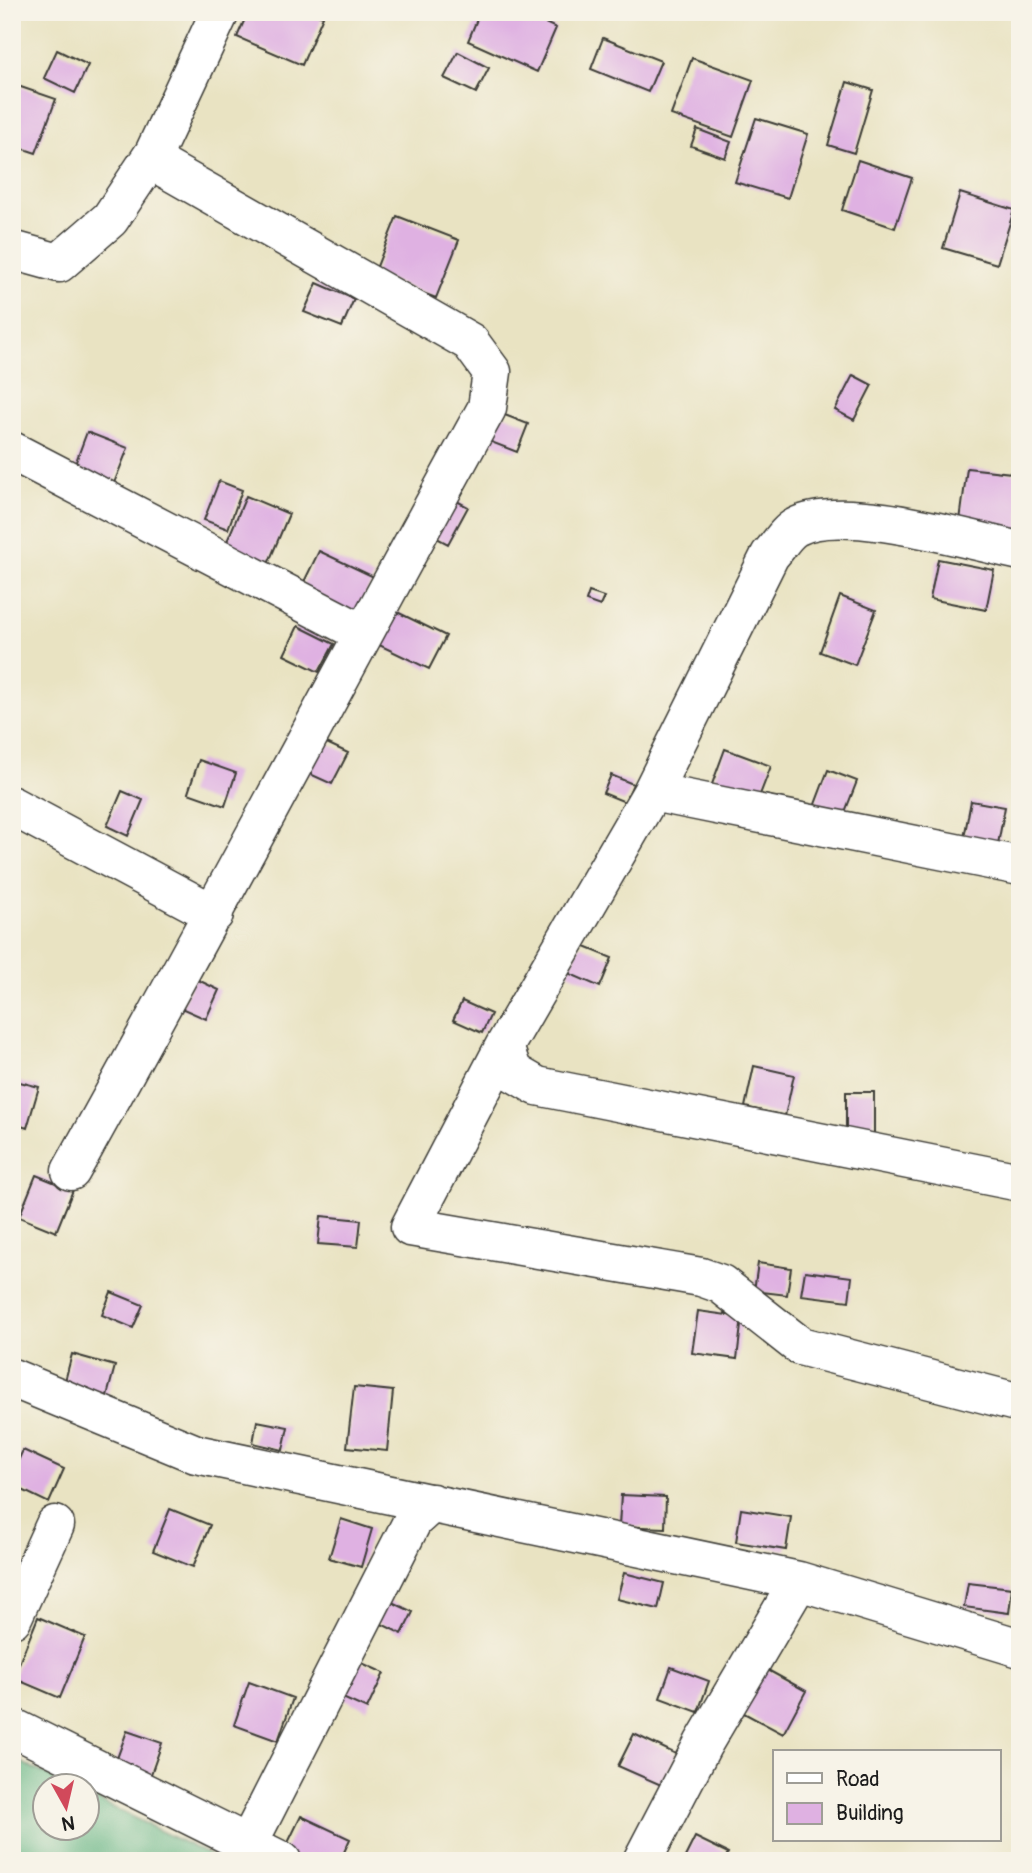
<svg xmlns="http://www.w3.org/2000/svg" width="1032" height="1873" font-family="Pangolin,sans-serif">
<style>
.forest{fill:#62b481;stroke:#3f684e;stroke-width:2}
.building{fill:#dfb1e2}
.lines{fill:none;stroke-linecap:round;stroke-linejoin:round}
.minor-casing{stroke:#3b3a35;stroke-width:41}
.minor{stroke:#fff;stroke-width:38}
</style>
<rect width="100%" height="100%" fill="#f7f3e8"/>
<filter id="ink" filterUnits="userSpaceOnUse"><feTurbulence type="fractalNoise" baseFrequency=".0143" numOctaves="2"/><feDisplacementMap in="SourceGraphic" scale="14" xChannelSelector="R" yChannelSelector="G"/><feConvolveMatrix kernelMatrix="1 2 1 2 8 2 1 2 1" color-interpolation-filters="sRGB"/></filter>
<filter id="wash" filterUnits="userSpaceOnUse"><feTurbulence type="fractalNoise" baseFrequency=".00686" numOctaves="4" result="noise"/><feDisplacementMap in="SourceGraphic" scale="28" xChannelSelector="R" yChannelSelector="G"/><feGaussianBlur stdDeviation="1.57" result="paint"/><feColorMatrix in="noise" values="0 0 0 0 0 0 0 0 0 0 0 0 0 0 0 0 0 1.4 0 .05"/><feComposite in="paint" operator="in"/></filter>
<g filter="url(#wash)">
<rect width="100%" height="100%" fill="#e9e3c2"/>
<path class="forest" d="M12,1758L68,1785L46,1786V1828H88V1795L221,1861H12Z"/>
<g id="blocks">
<path class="building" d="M248,12H313L323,16L302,65L237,37Z
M480,12H522L556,28L537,72L468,41Z
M603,38L661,61L648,92L591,69Z
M57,50L88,65L75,93L44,78Z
M458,52L489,68L476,93L444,78Z
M692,58L753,80L733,137L671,115Z
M847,82L873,90L854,153L828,145Z
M12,84L56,99L36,153L12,145Z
M756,118L808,134L788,198L735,182Z
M697,129L731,142L725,158L691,146Z
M858,160L912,178L895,228L842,210Z
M960,193L1014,210L997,264L943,248Z
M397,216L459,240L436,298L374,274Z
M317,283L354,299L342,327L304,312Z
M853,375L872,385L854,420L835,410Z
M497,412L528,424L517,452L486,440Z
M87,432L128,448L114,483L74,467Z
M967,468L1020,474V535L959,528Z
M219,481L242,490L228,529L204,520Z
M246,496L289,514L266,569L223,551Z
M453,499L468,507L448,544L433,536Z
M319,551L374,577L355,615L301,588Z
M938,559L994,570L986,610L930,599Z
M589,592L604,597L600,606L586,601Z
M840,596L876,610L855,665L820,652Z
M389,608L446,636L429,669L373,642Z
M298,626L334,644L319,672L284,655Z
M314,737L348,753L332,784L299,769Z
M725,749L771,766L756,805L711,787Z
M199,760L236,773L225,806L188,793Z
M828,770L857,781L843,817L814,807Z
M611,775L633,784L625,802L603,793Z
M122,791L143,800L128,836L107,826Z
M971,801L1005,807L998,844L964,838Z
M580,945L612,958L600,987L568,973Z
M194,978L219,990L206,1019L181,1008Z
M462,1001L491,1014L482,1033L453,1020Z
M754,1066L794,1075L785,1116L745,1107Z
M12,1080L39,1087L27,1128L12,1123Z
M846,1092H874V1134H846Z
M36,1175L73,1190L56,1232L19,1217Z
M321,1216L361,1220L358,1247L318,1244Z
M758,1263L791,1268L787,1295L754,1291Z
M805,1271L852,1277L849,1301L801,1295Z
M111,1292L143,1305L133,1328L102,1315Z
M698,1311L742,1317L737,1359L692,1353Z
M72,1354L115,1366L107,1396L64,1385Z
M354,1387L393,1391L387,1451L347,1447Z
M257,1421L288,1427L283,1450L253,1443Z
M23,1450L64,1469L49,1503L12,1485V1474Z
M621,1495L666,1497L665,1528L619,1526Z
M170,1509L210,1525L193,1567L153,1551Z
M741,1509L791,1517L786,1550L736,1542Z
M341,1519L372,1529L361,1567L329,1558Z
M624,1573L664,1583L658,1609L617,1599Z
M968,1583L1012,1588L1009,1613L964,1607Z
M377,1595L413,1612L402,1634L367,1617Z
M38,1617L85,1637L60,1698L13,1678Z
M353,1659L384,1673L367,1709L336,1695Z
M671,1667L709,1681L698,1712L660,1698Z
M766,1669L806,1691L783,1734L742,1712Z
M249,1682L293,1698L278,1741L234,1725Z
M127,1731L162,1743L150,1777L115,1764Z
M634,1734L676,1754L661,1785L618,1766Z
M301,1816L350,1839L340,1861H299L283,1853Z
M695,1837L728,1853L724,1861H683Z"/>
</g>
</g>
<g filter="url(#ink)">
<use href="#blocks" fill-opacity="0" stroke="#3b3a35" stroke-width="2"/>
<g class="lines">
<defs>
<path id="minor" d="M12,250L59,263L110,219L154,153
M12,451L362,633
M1020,551C969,540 841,502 796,527C786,532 778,547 770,555L652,792L504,1047L410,1227L701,1277L721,1284L800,1346L1020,1403
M652,792L1020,866
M12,806L214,914
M504,1047L513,1072L537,1086L1020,1182
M71,1171C212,918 347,662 487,408L492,372L470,342L163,167L154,153L220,12
M12,1378L196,1454L799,1581L1020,1648
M12,1619L55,1525
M12,1727L282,1861
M248,1844L413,1520L432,1503
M642,1861L703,1744L799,1581"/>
</defs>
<use href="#minor" class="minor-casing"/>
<use href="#minor" class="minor"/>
</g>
</g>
<rect width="1032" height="1873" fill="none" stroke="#f7f3e8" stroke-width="42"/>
<rect x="773" y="1750" width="228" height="91" fill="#f7f3e8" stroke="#9f9d96" stroke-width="2"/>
<rect x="787" y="1773" width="35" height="10" fill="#ffffff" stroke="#9f9d96" stroke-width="2"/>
<text x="836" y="1786" font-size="21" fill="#1c1c1c">Road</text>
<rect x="787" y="1803" width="35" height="21" fill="#dfb1e2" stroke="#9f9d96" stroke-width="2"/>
<text x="836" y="1820" font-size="21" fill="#1c1c1c">Building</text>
<g transform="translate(66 1807) rotate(172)"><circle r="33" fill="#f7f3e8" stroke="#9f9d96" stroke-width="2"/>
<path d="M0-5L12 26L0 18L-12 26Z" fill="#d1495b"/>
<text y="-10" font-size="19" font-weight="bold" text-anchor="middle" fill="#1c1c1c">N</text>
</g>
</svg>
